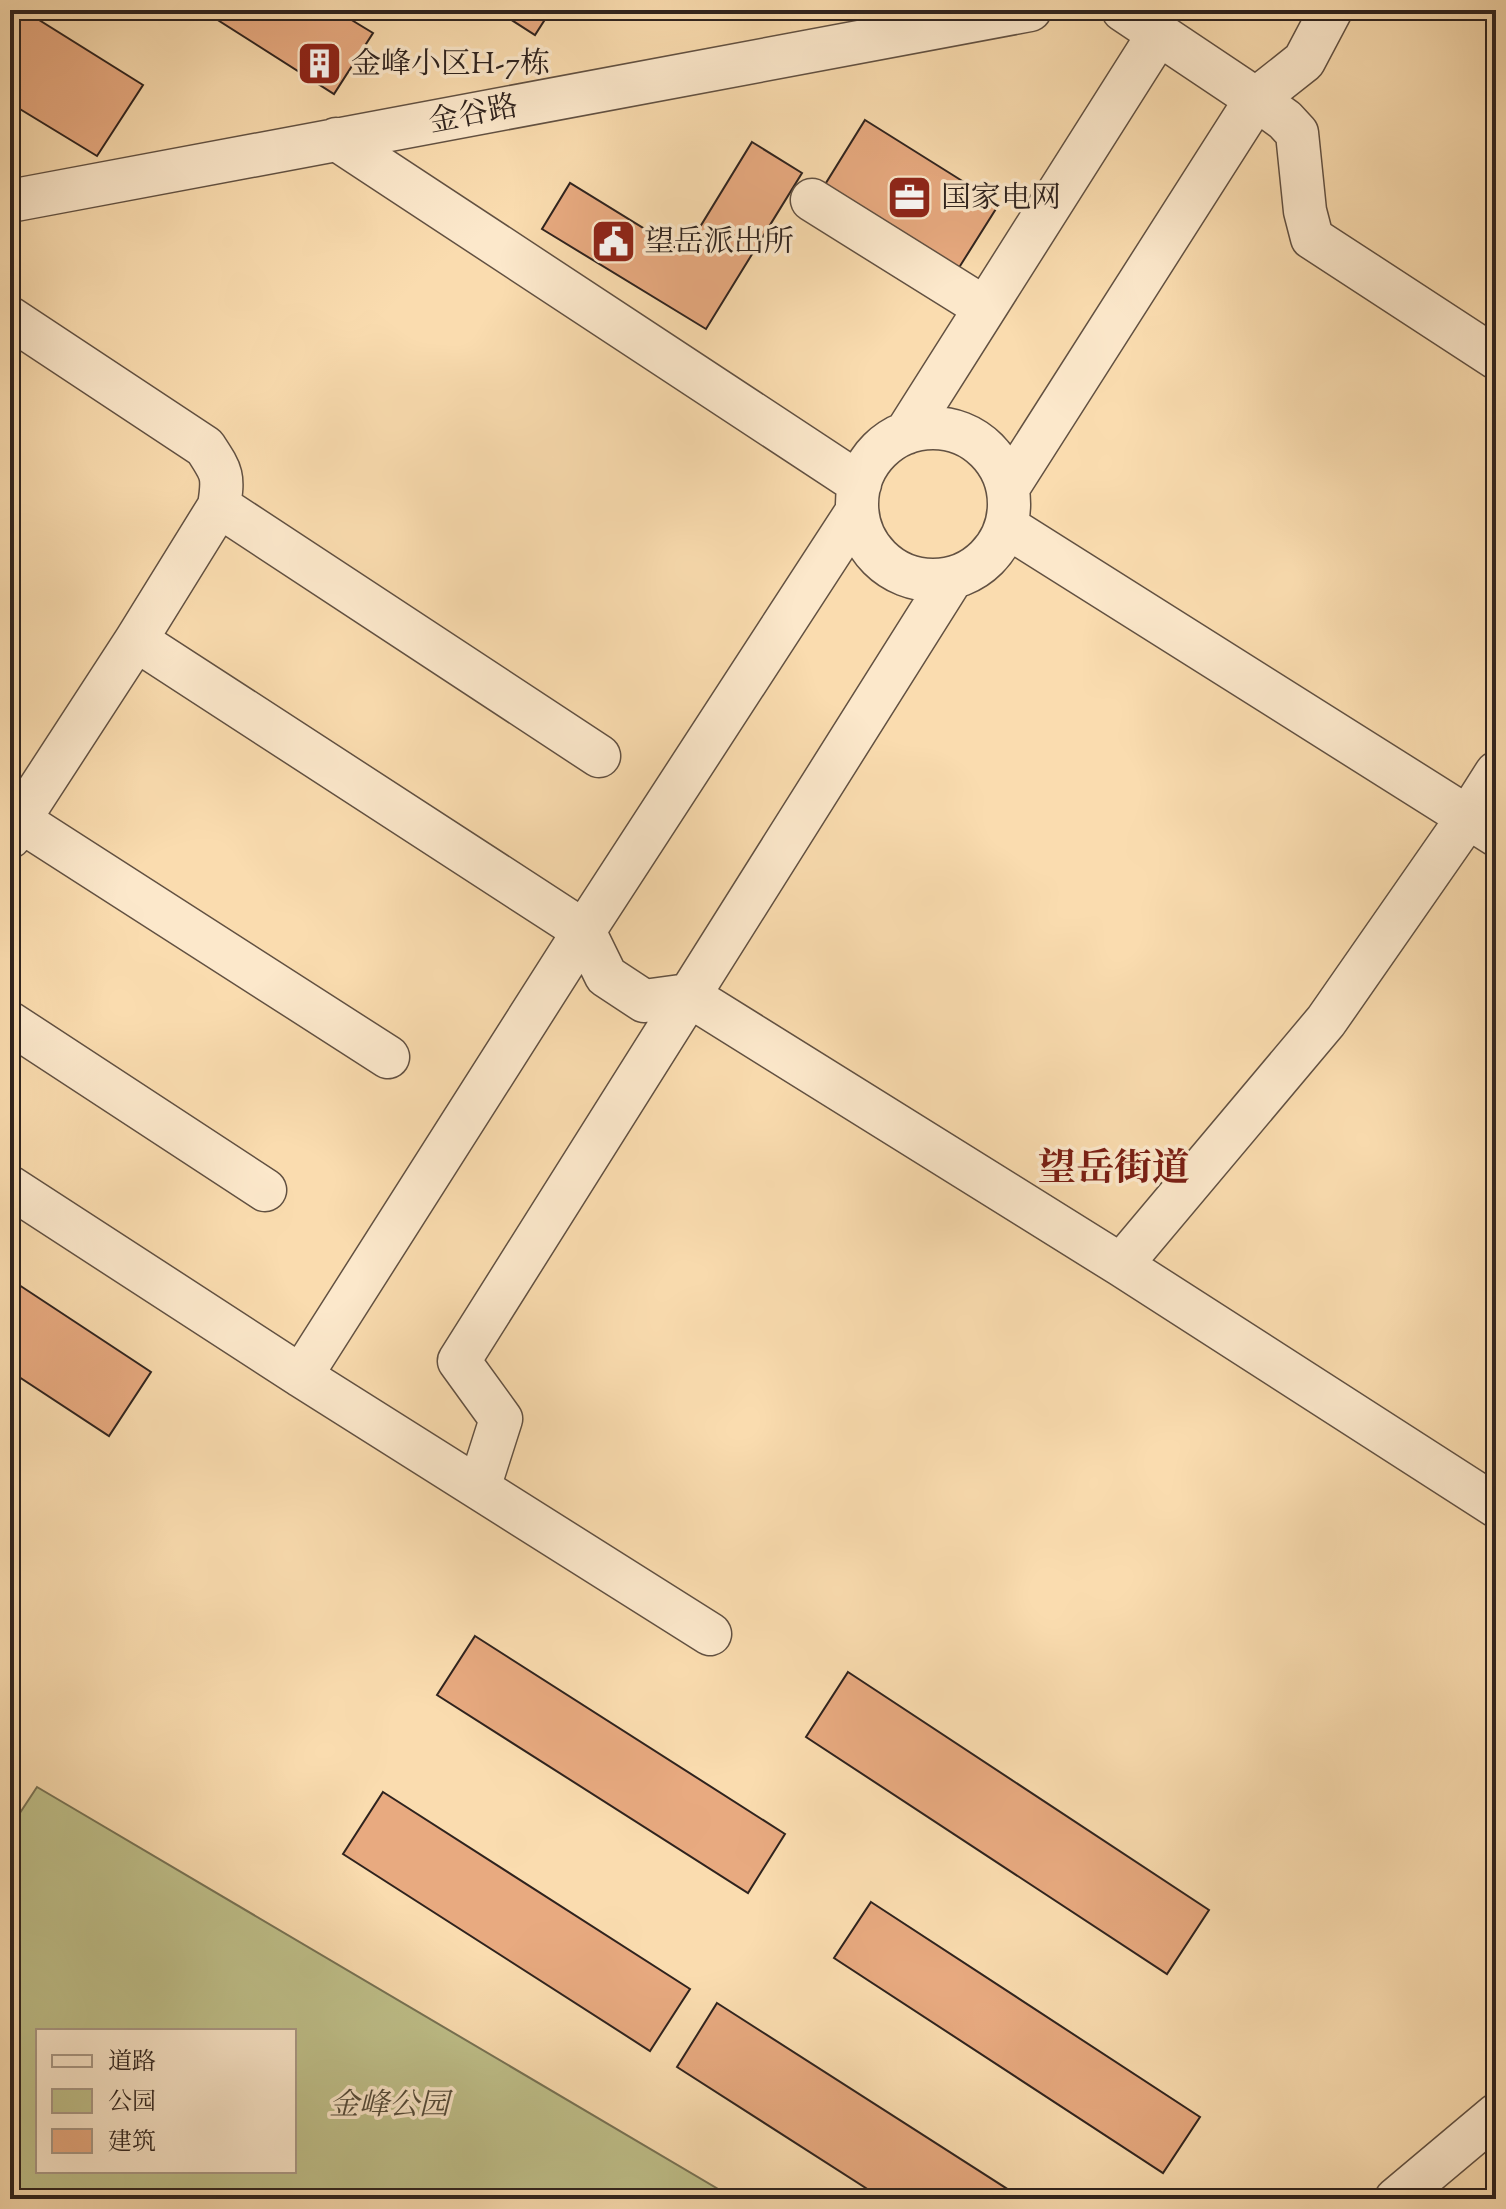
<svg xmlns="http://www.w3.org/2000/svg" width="1506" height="2209" font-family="'Sorts Mill Goudy','Noto Serif SC',serif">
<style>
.green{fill:#bfc08a;stroke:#777254;stroke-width:2;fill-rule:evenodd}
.building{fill:#e8aa80;stroke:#2f231e;stroke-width:2}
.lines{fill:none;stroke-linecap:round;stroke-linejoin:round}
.minor-casing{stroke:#625142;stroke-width:45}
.minor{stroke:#fce8cb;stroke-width:42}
.labels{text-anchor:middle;stroke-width:7;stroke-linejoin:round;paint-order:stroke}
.poi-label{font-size:30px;fill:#2f231e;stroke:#fce8cb;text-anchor:start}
.street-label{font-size:30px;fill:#2f231e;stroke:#fce8cb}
.park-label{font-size:30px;font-style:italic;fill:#534a39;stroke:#fce8cb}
.district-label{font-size:38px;font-weight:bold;fill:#7a1f14;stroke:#fce8cb}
</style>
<rect width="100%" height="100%" fill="#fadcaf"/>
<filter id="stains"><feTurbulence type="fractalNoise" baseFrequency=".0025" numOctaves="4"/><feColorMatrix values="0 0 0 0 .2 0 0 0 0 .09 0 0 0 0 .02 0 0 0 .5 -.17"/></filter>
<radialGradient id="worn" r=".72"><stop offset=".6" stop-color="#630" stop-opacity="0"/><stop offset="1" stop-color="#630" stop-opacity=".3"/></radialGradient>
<path class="green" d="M37,1787L735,2199H10V1828ZM38,2031H294V2171H38Z"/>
<path class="building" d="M10,10H23L143,85L97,156L10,103Z
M202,10H335L373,33L334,94Z
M496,10H551L535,35Z
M865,120L999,204L955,274L821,191Z
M752,142L802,173L706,329L542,229L570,183L684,253Z
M10,1279L151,1372L109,1436L10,1371Z
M475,1636L785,1834L748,1893L437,1695Z
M848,1672L1209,1910L1167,1974L806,1737Z
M383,1792L690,1989L650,2051L343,1854Z
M871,1902L1200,2117L1163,2173L834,1958Z
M717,2003L1023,2199H883L677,2067Z"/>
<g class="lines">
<defs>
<path id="minor" d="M1123,10L1256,99L1285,120L1297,133L1305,211L1312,238L1496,358
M336,139L860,484
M812,200L985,308
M10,201L1030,10
M10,318L205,447C222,473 224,475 219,506L136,640L19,820L10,837
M857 504a76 76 0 1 1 152 0a76 76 0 1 1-152 0Z
M906,433L1158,35
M1008,488L1256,99L1304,61L1331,10
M219,506L599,756
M1006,526L1496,835
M136,640L584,931L606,976L644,1001L688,995L1121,1265L1496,1506
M19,820L388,1057
M10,1023L265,1190
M10,1187L301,1376L710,1634
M1121,1265L1326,1021L1468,817L1496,773
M301,1376L584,931L857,511
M479,1488L501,1419L459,1361L952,578
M1396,2199L1496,2115"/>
</defs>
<use href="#minor" class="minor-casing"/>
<use href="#minor" class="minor"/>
</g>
<defs>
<symbol id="building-square" viewBox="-11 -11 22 22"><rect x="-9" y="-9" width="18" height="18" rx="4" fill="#8f2418" stroke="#fce8cb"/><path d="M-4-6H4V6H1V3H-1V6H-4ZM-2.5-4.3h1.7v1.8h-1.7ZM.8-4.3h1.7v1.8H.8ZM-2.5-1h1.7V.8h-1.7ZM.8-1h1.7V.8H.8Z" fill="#fff"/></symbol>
<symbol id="office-square" viewBox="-11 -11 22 22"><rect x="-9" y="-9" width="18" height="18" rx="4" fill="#8f2418" stroke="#fce8cb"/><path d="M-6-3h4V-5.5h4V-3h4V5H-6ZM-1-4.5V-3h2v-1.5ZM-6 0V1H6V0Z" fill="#fff"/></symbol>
<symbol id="civic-square" viewBox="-11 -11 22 22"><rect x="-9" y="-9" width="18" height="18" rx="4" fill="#8f2418" stroke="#fce8cb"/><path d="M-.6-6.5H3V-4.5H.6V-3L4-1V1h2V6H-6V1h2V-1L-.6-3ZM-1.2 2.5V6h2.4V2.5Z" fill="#fff"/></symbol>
</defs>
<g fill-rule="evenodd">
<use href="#building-square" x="294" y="38" width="51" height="51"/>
<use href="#office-square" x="884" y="172" width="51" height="51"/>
<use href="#civic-square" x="588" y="216" width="51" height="51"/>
</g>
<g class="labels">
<g class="poi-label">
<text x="351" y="73">金峰小区H-7栋</text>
<text x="941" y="207">国家电网</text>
<text x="644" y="251">望岳派出所</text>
</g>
<g class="street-label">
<text transform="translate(473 113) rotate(-11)" y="10">金谷路</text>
</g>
<g class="park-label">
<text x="389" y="2114">金峰公园</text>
</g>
<g class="district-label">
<text x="1114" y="1180">望岳街道</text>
</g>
</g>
<rect width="1506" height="2209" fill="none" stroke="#fadcaf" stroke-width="40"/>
<rect x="12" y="12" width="1482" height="2185" fill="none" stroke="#2f231e" stroke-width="4"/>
<rect x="20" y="20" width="1466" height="2169" fill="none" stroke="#2f231e" stroke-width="2"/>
<rect x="36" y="2029" width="260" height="144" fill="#fce8cb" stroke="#aa9986" stroke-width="2"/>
<rect x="52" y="2055" width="40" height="12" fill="#fce8cb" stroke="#aa9986" stroke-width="2"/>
<text x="108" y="2069" font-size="24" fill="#2f231e">道路</text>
<rect x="52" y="2089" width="40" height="24" fill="#bfc08a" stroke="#aa9986" stroke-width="2"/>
<text x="108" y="2109" font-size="24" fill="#2f231e">公园</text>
<rect x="52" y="2129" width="40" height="24" fill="#e8aa80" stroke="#aa9986" stroke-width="2"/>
<text x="108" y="2149" font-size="24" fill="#2f231e">建筑</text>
<rect width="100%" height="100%" filter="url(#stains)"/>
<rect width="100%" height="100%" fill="url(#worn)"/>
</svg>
